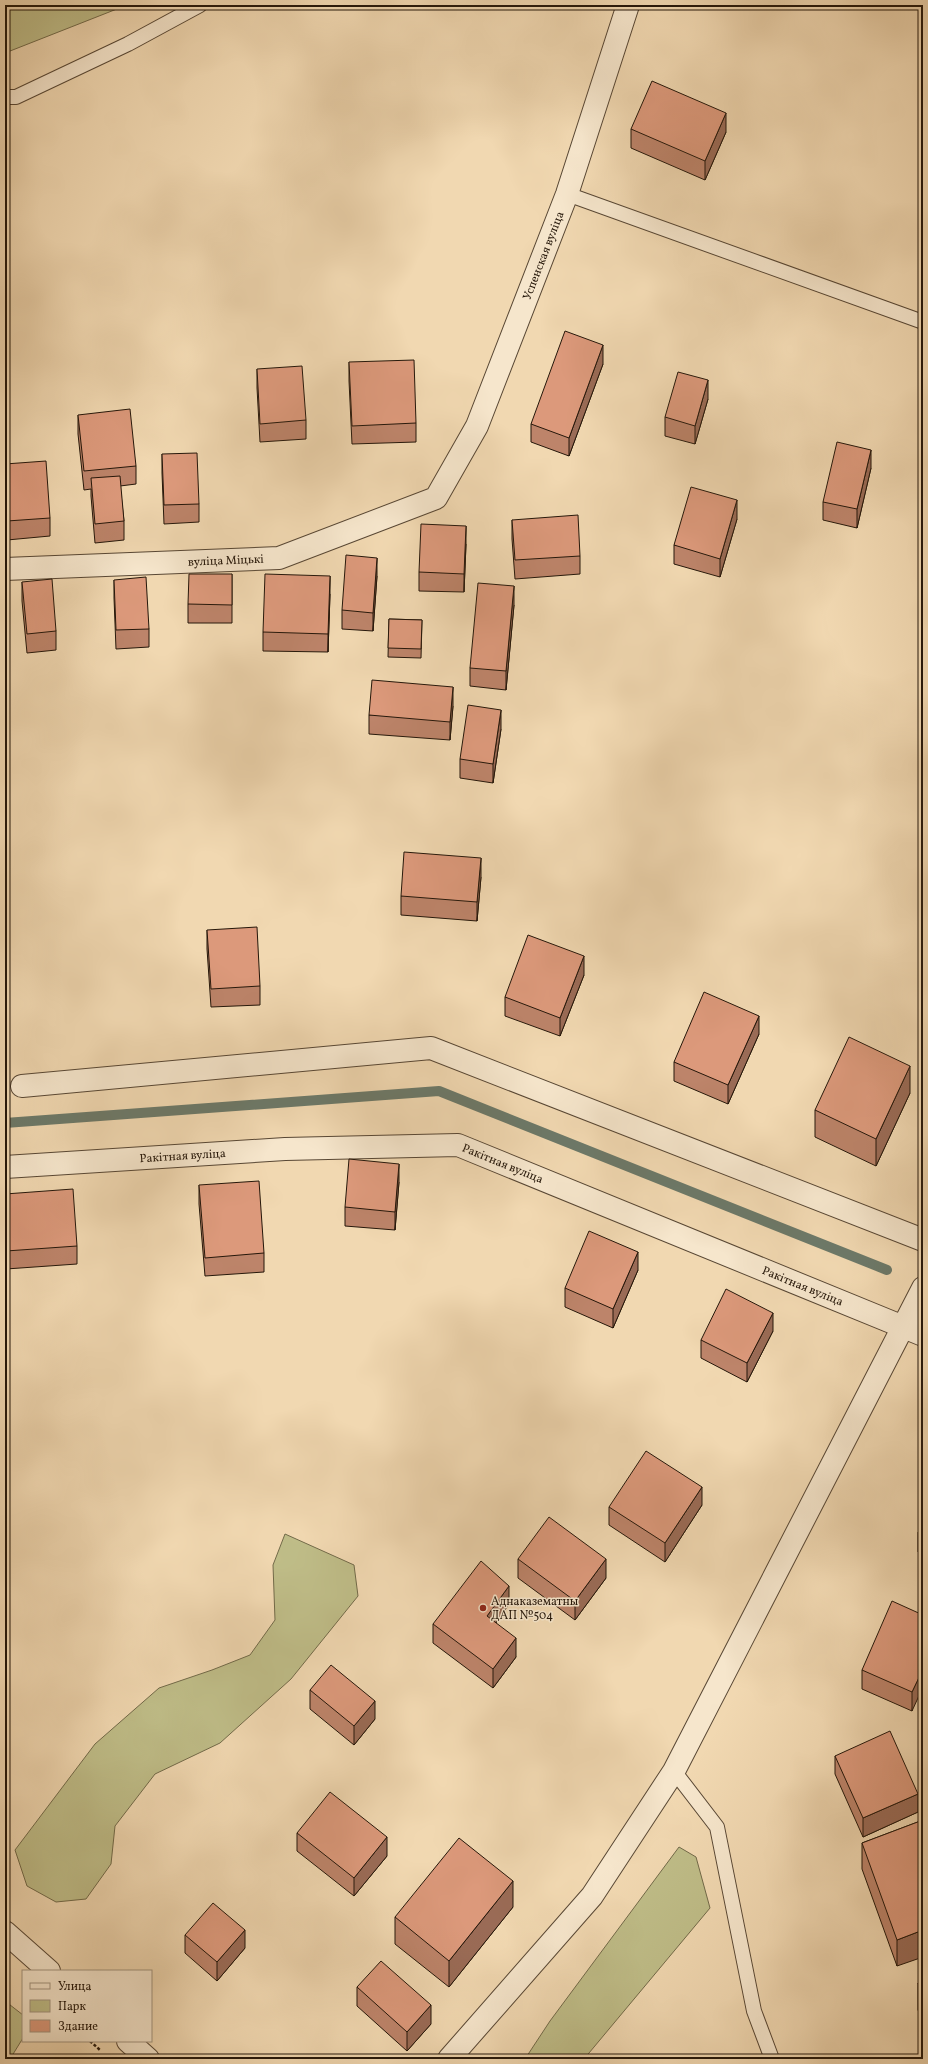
<svg xmlns="http://www.w3.org/2000/svg" width="928" height="2064" font-family="Vollkorn,serif">
<style>
.green{fill:#bfbd88;stroke:#726a49}
.lines{fill:none;stroke-linecap:round;stroke-linejoin:round}
.stream{stroke:#6c7969;stroke-width:10}
.service-casing{stroke:#584734;stroke-width:16}
.minor-casing{stroke:#584734;stroke-width:24}
.tertiary-casing{stroke:#584734;stroke-width:24}
.path{stroke:#25170a;stroke-width:2.5;stroke-dasharray:3 2;stroke-linecap:butt}
.service{stroke:#f6e6cc;stroke-width:14}
.minor{stroke:#f6e6cc;stroke-width:22}
.tertiary{stroke:#f6e6cc;stroke-width:22}
.wall{fill:#bd846a;stroke:#25170a}
.shaded-wall{fill:#9a6b56;stroke:#25170a}
.building{fill:#dc997b;stroke:#25170a}
.poi-dot{fill:#8f2418;stroke:#f6e6cc;stroke-width:1.5}
.labels{text-anchor:middle;stroke-width:3;stroke-linejoin:round;paint-order:stroke}
.street-label{font-size:12px;fill:#25170a;stroke:#f6e6cc}
.poi-label{font-size:12px;fill:#25170a;stroke:#f6e6cc;text-anchor:start}
</style>
<rect width="100%" height="100%" fill="#f1d8b1"/>
<filter id="stains"><feTurbulence type="fractalNoise" baseFrequency=".005" numOctaves="4"/><feColorMatrix values="0 0 0 0 .2 0 0 0 0 .09 0 0 0 0 .02 0 0 0 .5 -.17"/></filter>
<radialGradient id="worn" r=".72"><stop offset=".6" stop-color="#630" stop-opacity="0"/><stop offset="1" stop-color="#630" stop-opacity=".3"/></radialGradient>
<path class="green" d="M5,5H127L5,53Z
M285,1534L354,1565L358,1596L291,1679L220,1743L155,1774L115,1826L111,1864L86,1899L56,1902L27,1886L15,1850L95,1744L159,1688L212,1670L250,1655L275,1620L273,1565Z
M679,1847L696,1857L710,1908L584,2059H525L550,2021Z
M5,2001L23,2015V2038L10,2059H5Z"/>
<g class="lines">
<path class="stream" d="M5,1123L439,1091L887,1270"/>
<defs>
<path id="service" d="M5,97H16L128,44L200,5
M567,194L923,322
M674,1771L717,1827L754,2011L772,2059"/>
<g id="minor">
<path id="s1" d="M5,569L279,558L436,498L477,426L567,194L628,5"/>
<path d="M22,1086L431,1048L923,1240"/>
<path id="s2" d="M5,1167L285,1149L458,1145L923,1335"/>
</g>
<path id="tertiary" d="M5,1932L49,1971
M128,2041L148,2059
M449,2059L592,1896L674,1771L923,1288"/>
</defs>
<use href="#service" class="service-casing"/>
<use href="#minor" class="minor-casing"/>
<use href="#tertiary" class="tertiary-casing"/>
<path class="path" d="M90,2041L100,2050"/>
<use href="#service" class="service"/>
<use href="#minor" class="minor"/>
<use href="#tertiary" class="tertiary"/>
</g>
<path class="wall" d="M631,129L726,132L705,180L631,148Z
M5,140L9,187V205H5Z
M349,362L416,423V442L352,444L349,381Z
M603,364L569,456L531,442V424Z
M257,369L306,420V439L260,442L257,388Z
M708,399L695,444L665,436V417Z
M78,415L136,466V484L120,486L124,521V540L95,543L91,496V489L84,490L78,434Z
M162,454L199,504V522L164,524L162,473Z
M5,464L50,518V536L7,540L5,504Z
M871,468L857,528L823,520V502Z
M737,519L720,577L674,564V545Z
M512,520L580,556V574L515,579L512,539Z
M466,544L464,592L419,591V572Z
M232,574V623H188V604Z
M377,576L373,631L342,629V610Z
M114,580L149,629V647L116,649L114,598Z
M22,582L56,631V650L27,653L22,601Z
M330,594L328,652L263,651V632Z
M514,605L506,690L470,686V668Z
M389,619L422,620L421,658L388,657Z
M453,706L450,740L369,734V715Z
M501,729L493,783L460,778V759Z
M481,877L477,921L401,915V896Z
M207,930L260,986V1005L211,1007L207,949Z
M584,975L560,1036L505,1016V997Z
M759,1034L728,1104L674,1081V1062Z
M910,1093L876,1166L815,1137V1110Z
M399,1182L395,1230L345,1226V1207Z
M199,1185L264,1253V1272L205,1276L199,1204Z
M5,1194L77,1246V1264L6,1269L5,1249Z
M638,1270L613,1328L565,1307V1288Z
M773,1331L747,1382L701,1358V1340Z
M702,1505L665,1562L609,1525V1507Z
M923,1522V1554L918,1552V1533Z
M518,1559L606,1578L575,1620L518,1578Z
M509,1604L496,1623L516,1657L493,1688L433,1643V1624Z
M923,1615L912,1711L862,1689V1670Z
M310,1690L375,1719L354,1745L310,1709Z
M835,1756L918,1812L863,1837L835,1774Z
M923,1820L897,1966L862,1869V1843Z
M297,1833L387,1856L354,1896L297,1851Z
M513,1907L449,1987L395,1944V1917Z
M185,1935L245,1948L217,1981L185,1953Z
M923,1981V2021L918,2010V1983Z
M357,1987L431,2024L407,2051L357,2006Z"/>
<path class="shaded-wall" d="M726,113V132L705,180V161Z
M603,345V364L569,456V438Z
M708,380V399L695,444V426Z
M871,450V468L857,528V509Z
M737,500V519L720,577V559Z
M466,526V544L464,592V574Z
M377,558V576L373,631V613Z
M330,576V594L328,652V634Z
M514,586V605L506,690V671Z
M453,687V706L450,740V722Z
M501,710V729L493,783V764Z
M481,858V877L477,921V902Z
M584,956V975L560,1036V1018Z
M759,1016V1034L728,1104V1085Z
M910,1066V1093L876,1166V1139Z
M399,1164V1182L395,1230V1212Z
M638,1252V1270L613,1328V1309Z
M773,1313V1331L747,1382V1363Z
M702,1487V1505L665,1562V1543Z
M606,1559V1578L575,1620V1601Z
M509,1586V1604L487,1635V1616Z
M516,1638V1657L493,1688V1669Z
M923,1669V1687L912,1711V1692Z
M375,1701V1719L354,1745V1726Z
M918,1794V1812L863,1837V1818Z
M387,1837V1856L354,1896V1878Z
M513,1881V1907L449,1987V1961Z
M245,1930V1948L217,1981V1962Z
M923,1930V1957L897,1966V1940Z
M431,2005V2024L407,2051V2032Z"/>
<path class="building" d="M652,81L726,113L705,161L631,129Z
M7,139L9,187H5V140Z
M565,331L603,345L569,438L531,424Z
M414,360L416,423L352,426L349,362Z
M302,366L306,420L260,424L257,369Z
M678,372L708,380L695,426L665,417Z
M130,409L136,466L84,471L78,415Z
M837,442L871,450L857,509L823,502Z
M197,453L199,504L164,505L162,454Z
M46,461L50,518L7,521L5,486V464Z
M120,476L124,521L95,524L91,478Z
M691,487L737,500L720,559L674,545Z
M578,515L580,556L515,560L512,520Z
M421,524L466,526L464,574L419,572Z
M346,555L377,558L373,613L342,610Z
M189,574H232V605L188,604Z
M265,574L330,576L328,634L263,632Z
M146,577L149,629L116,630L114,580Z
M52,579L56,631L27,634L22,582Z
M478,583L514,586L506,671L470,668Z
M389,619L422,620L421,649L388,648Z
M372,680L453,687L450,722L369,715Z
M468,705L501,710L493,764L460,759Z
M404,852L481,858L477,902L401,896Z
M257,927L260,986L211,989L207,930Z
M528,935L584,956L560,1018L505,997Z
M704,992L759,1016L728,1085L674,1062Z
M849,1037L910,1066L876,1139L815,1110Z
M349,1159L399,1164L395,1212L345,1207Z
M259,1181L264,1253L205,1258L199,1185Z
M73,1189L77,1246L6,1251L5,1231V1194Z
M589,1231L638,1252L613,1309L565,1288Z
M726,1289L773,1313L747,1363L701,1340Z
M646,1451L702,1487L665,1543L609,1507Z
M549,1517L606,1559L575,1601L518,1559Z
M923,1522V1535L918,1533Z
M481,1561L509,1586L487,1616L516,1638L493,1669L433,1624Z
M892,1601L923,1615V1669L912,1692L862,1670Z
M331,1665L375,1701L354,1726L310,1690Z
M890,1731L918,1794L863,1818L835,1756Z
M330,1792L387,1837L354,1878L297,1833Z
M923,1820V1930L897,1940L862,1843Z
M459,1838L513,1881L449,1961L395,1917Z
M213,1903L245,1930L217,1962L185,1935Z
M381,1961L431,2005L407,2032L357,1987Z
M923,1981V1994L918,1983Z"/>
<circle class="poi-dot" cx="483" cy="1608" r="4"/>
<g class="labels">
<g class="street-label">
<text dy="4" stroke="none"><textPath href="#s1" startOffset="708">Успенская вуліца</textPath></text>
<text dy="4" stroke="none"><textPath href="#s1" startOffset="221">вуліца Міцькі</textPath></text>
<text dy="4" stroke="none"><textPath href="#s2" startOffset="178">Ракітная вуліца</textPath></text>
<text dy="4" stroke="none"><textPath href="#s2" startOffset="502">Ракітная вуліца</textPath></text>
<text dy="4" stroke="none"><textPath href="#s2" startOffset="826">Ракітная вуліца</textPath></text>
</g>
<g class="poi-label">
<text x="491" y="1605">Аднаказематны<tspan x="491" dy="14">ДАП №504</tspan></text>
</g>
</g>
<rect width="928" height="2064" fill="none" stroke="#f1d8b1" stroke-width="20"/>
<rect x="6" y="6" width="916" height="2052" fill="none" stroke="#25170a" stroke-width="2"/>
<rect x="10" y="10" width="908" height="2044" fill="none" stroke="#25170a"/>
<rect x="22" y="1970" width="130" height="72" fill="#f6e6cc" stroke="#a2937e"/>
<rect x="30" y="1983" width="20" height="6" fill="#f6e6cc" stroke="#a2937e"/>
<text x="58" y="1990" font-size="12" fill="#25170a">Улица</text>
<rect x="30" y="2000" width="20" height="12" fill="#bfbd88" stroke="#a2937e"/>
<text x="58" y="2010" font-size="12" fill="#25170a">Парк</text>
<rect x="30" y="2020" width="20" height="12" fill="#dc997b" stroke="#a2937e"/>
<text x="58" y="2030" font-size="12" fill="#25170a">Здание</text>
<rect width="100%" height="100%" filter="url(#stains)"/>
<rect width="100%" height="100%" fill="url(#worn)"/>
</svg>
